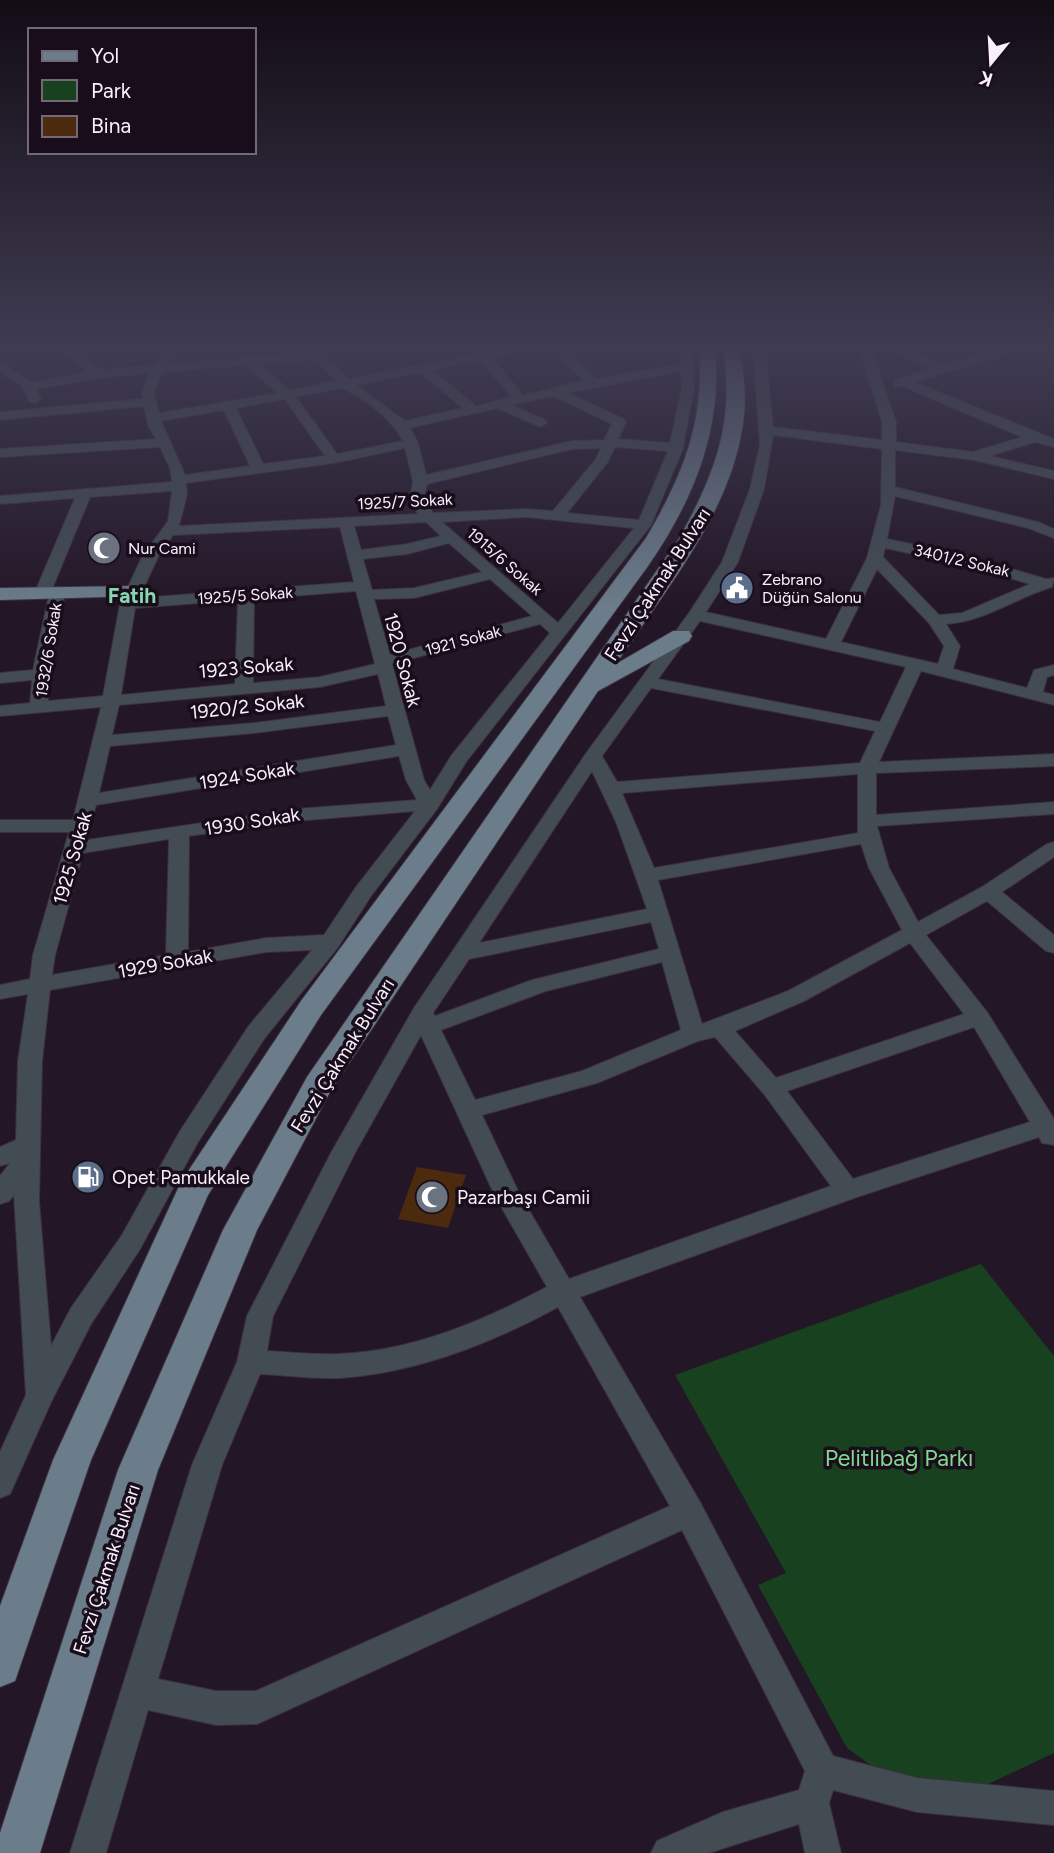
<svg xmlns="http://www.w3.org/2000/svg" width="1054" height="1853" font-family="Figtree,sans-serif">
<style>
.green{fill:#18411f}
.building{fill:#4c2a0d}
.lines{fill:none;stroke-linecap:round;stroke-linejoin:round}
.minor-casing{stroke:#3d3040;stroke-width:2}
.major-casing{stroke:#3d3040;stroke-width:2}
.minor{fill:#434c53;fill-rule:evenodd}
.major{fill:#6b7c8a;fill-rule:evenodd}
.labels{text-anchor:middle;stroke-width:7;stroke-linejoin:round;paint-order:stroke}
.far-street-label{font-size:16px;fill:#f9f0fb;stroke:#190d1c}
.far-poi-label{font-size:16px;fill:#f9f0fb;stroke:#190d1c;text-anchor:start}
.street-label{font-size:19px;fill:#f9f0fb;stroke:#190d1c}
.poi-label{font-size:19px;fill:#f9f0fb;stroke:#190d1c;text-anchor:start}
.far-district-label{font-size:21px;font-weight:bold;fill:#84d8b0;stroke:#190d1c}
.near-park-label{font-size:23px;fill:#80d98c;stroke:#190d1c}
</style>
<rect width="100%" height="100%" fill="#231626"/>
<path class="green" d="M981,1264L1054,1356V1753L982,1787L883,1774L847,1748L758,1585L786,1573L675,1375Z"/>
<path class="building" d="M120,540L117,555L88,557L91,541Z
M417,1167L466,1175L448,1228L398,1219Z"/>
<g class="lines">
<defs>
<path id="minor" d="M59,348H73L101,370L154,365L170,348H183L169,364L310,352L307,348H320L348,379L507,348H536L492,358L523,395L584,381L551,348H564L596,379L681,364V348H693L694,388L683,448L651,525L466,762L437,809L371,896L338,947L264,1039L198,1142L140,1249L91,1324L51,1402L10,1494L0,1498V1452L26,1395L14,1195L9,1201L0,1204V1176L10,1163L0,1166V1147L16,1140L18,1061L28,994L0,999V985L30,979L33,955L69,832H0V820H73L101,707L0,716V706L30,703L32,680L0,683V673L33,670L49,595H37L35,592L75,498L0,504V496L172,482L170,468L160,447L0,457V449L156,439L148,425L144,406L0,420V412L143,399L142,393L149,373L98,378L36,389L41,399L35,403L30,402L21,385L0,372V362L32,382L88,372ZM316,359L336,381L290,391L259,364ZM480,360L512,397L476,406L432,370ZM245,365L278,393L159,413L154,393L162,372ZM681,371L682,388L670,443L618,439L626,422L624,419L567,393ZM420,372L463,408L405,421L356,385ZM342,388C364,398 392,419 403,441L337,454L296,397ZM554,396L612,424L604,440L572,441L426,475L418,443L410,428L497,408L540,427L547,423L545,420L511,405ZM285,399L325,456L263,464L236,408ZM224,410L250,466L185,475L161,421ZM615,447L668,451L639,520L567,513L607,463ZM405,448L413,481L410,498L418,514L179,526L187,494L186,483L334,463ZM601,448L596,459L553,511L526,509L433,513L424,498L427,484L572,449ZM172,491L168,521L142,557L120,604L103,696L48,701L50,674L65,593L63,590L52,589L90,497ZM526,517L634,528L558,623L442,522ZM426,522L441,536L407,544L361,550L354,526ZM340,527L354,582L139,598L158,557L173,535ZM449,543L482,572L414,588L372,590L363,559L407,554ZM490,579L532,616L390,655L374,599L414,598ZM356,591L375,664L320,677L253,683L254,599ZM238,600L235,684L121,695L135,608ZM540,624L550,633L451,756L430,790L424,780L392,664ZM378,674L386,706L254,723L112,735L119,705L320,687ZM388,716L396,745L99,793L110,746L254,733ZM399,756L406,780L417,800L296,809L87,840L96,805ZM415,811L356,887L324,935L266,938L188,952L189,836L296,821ZM169,839L166,955L52,975L55,955L83,853ZM312,950L248,1027L180,1131L122,1235L71,1308L51,1346L39,1201L42,1061L50,990L266,952Z
M753,348H765L773,427L882,440V422L859,348H871L896,422V442L973,452L1022,437L902,386H895V380L932,368L885,348H903L944,365L997,348H1030L914,382L1054,439V447L1035,442L990,456L1054,471V479L974,460L895,450V487L1038,522L1054,529V538L1028,528L895,496L887,539L968,556L1046,579L1054,578L1052,587C1015,598 984,622 946,624L960,646L953,669L1027,688L1034,670L1054,665V675L1047,677L1043,692L1054,695V705L921,671L879,762L1054,754V766L876,773V815L1054,802V814L877,826L889,868L918,922L982,887L1047,844L1054,842V857L1002,892L1054,935V953L1046,951L987,901L926,935L987,1012L1054,1119V1145L1042,1143L1039,1137L857,1197L580,1297L700,1502L833,1756L917,1778L1054,1791V1825L917,1812L833,1790L829,1803L841,1853H805L799,1824L709,1853H651L657,1841L723,1812L799,1790L805,1771L682,1530L257,1724L216,1725L148,1710L106,1853H70L192,1465L237,1362L247,1316L332,1151L414,1008L587,752L689,613L722,562L750,489L760,444ZM773,435L882,449L881,505L867,558L826,639L706,612L738,562L764,489ZM885,548L961,564L1030,584L962,613L939,615L883,557ZM877,569L929,623L944,646L938,664L841,642ZM700,621L906,667L880,722L658,679ZM651,688L875,731L860,763L617,782L602,756ZM592,771L616,822L647,909L479,943ZM858,774V833L654,868L622,793ZM861,844L869,868L902,930L788,991L702,1024L658,880ZM651,922L659,949L532,980L435,1016L433,1013L469,959ZM910,943L964,1014L776,1078L735,1031L804,1001ZM662,962L681,1030L582,1071L475,1100L441,1030L546,991ZM974,1027L1030,1122L853,1179L787,1091ZM421,1035L495,1196L547,1287C483,1321 411,1352 337,1354C314,1355 290,1352 267,1351L273,1316L356,1151ZM715,1037L764,1094L831,1186L569,1279L519,1193L482,1115L597,1083L698,1041ZM558,1307L670,1506L256,1691H216L158,1679L222,1465L260,1374C286,1375 313,1379 340,1378C416,1373 492,1343 558,1307Z"/>
<path id="major" d="M699,348H715C723,429 693,501 648,566L321,1015L208,1195L91,1460L15,1681L0,1687V1606L53,1460L181,1182L301,1001L646,538C683,475 705,422 699,348Z
M723,348H739C744,373 747,398 743,423C731,513 664,591 616,664L673,631H689L692,636L689,641L598,691L331,1090L257,1230L158,1470L40,1853H0V1833L118,1470L223,1230L307,1077L680,537C715,473 735,423 723,348Z
M133,586L140,588L144,592L140,596L0,600V588Z"/>
</defs>
<use href="#minor" class="minor-casing"/>
<use href="#major" class="major-casing"/>
<use href="#minor" class="minor"/>
<use href="#major" class="major"/>
</g>
<linearGradient id="sky" x2="0" y2="1"><stop stop-color="#130c15"/><stop offset="0.57" stop-color="#3f3c52"/><stop offset="1" stop-color="#3f3c52" stop-opacity="0"/></linearGradient>
<rect width="1054" height="608" fill="url(#sky)"/>
<defs>
<symbol id="mosque-disc" viewBox="-11 -11 22 22"><circle r="9.5" fill="#6b7280" stroke="#190d1c"/><path d="M3.5-4.9A6 6 0 1 0 3.5 4.9A5 5 0 1 1 3.5-4.9Z" fill="#fff"/></symbol>
<symbol id="civic-disc" viewBox="-11 -11 22 22"><circle r="9.5" fill="#5c6f8a" stroke="#190d1c"/><path d="M-.6-6.5H3V-4.5H.6V-3L4-1V1h2V6H-6V1h2V-1L-.6-3ZM-1.2 2.5V6h2.4V2.5Z" fill="#fff"/></symbol>
<symbol id="fuel-disc" viewBox="-11 -11 22 22"><circle r="9.5" fill="#5c6f8a" stroke="#190d1c"/><path d="M-5.5-6h7V0h2V4h1.3V-2.5L3-4.5l.8-.8L6-3V5H2.5V1h-1V6h-7ZM-4.2-4.7v3.2H.2V-4.7Z" fill="#fff"/></symbol>
</defs>
<g fill-rule="evenodd">
<use href="#mosque-disc" x="85" y="529" width="38" height="38"/>
<use href="#civic-disc" x="718" y="569" width="38" height="38"/>
<use href="#fuel-disc" x="69" y="1158" width="38" height="38"/>
<use href="#mosque-disc" x="413" y="1178" width="38" height="38"/>
</g>
<g class="labels">
<g class="far-street-label">
<text transform="translate(405 501) rotate(-3)" y="6">1925/7 Sokak</text>
<text transform="translate(962 560) rotate(13)" y="6">3401/2 Sokak</text>
<text transform="translate(505 561) rotate(41)" y="6">1915/6 Sokak</text>
<text transform="translate(245 595) rotate(-4)" y="6">1925/5 Sokak</text>
<text transform="translate(463 640) rotate(-15)" y="6">1921 Sokak</text>
<text transform="translate(48 650) rotate(-81)" y="6">1932/6 Sokak</text>
</g>
<g class="far-poi-label">
<text x="128" y="554">Nur Cami</text>
<text x="762" y="585">Zebrano<tspan x="762" dy="18">Düğün Salonu</tspan></text>
</g>
<g class="street-label">
<text transform="translate(657 584) rotate(-57)" y="7">Fevzi Çakmak Bulvarı</text>
<text transform="translate(403 660) rotate(75)" y="7">1920 Sokak</text>
<text transform="translate(246 667) rotate(-5)" y="7">1923 Sokak</text>
<text transform="translate(247 706) rotate(-6)" y="7">1920/2 Sokak</text>
<text transform="translate(247 775) rotate(-9)" y="7">1924 Sokak</text>
<text transform="translate(252 821) rotate(-9)" y="7">1930 Sokak</text>
<text transform="translate(72 858) rotate(-74)" y="7">1925 Sokak</text>
<text transform="translate(165 963) rotate(-10)" y="7">1929 Sokak</text>
<text transform="translate(342 1055) rotate(-58)" y="7">Fevzi Çakmak Bulvarı</text>
<text transform="translate(106 1569) rotate(-72)" y="7">Fevzi Çakmak Bulvarı</text>
</g>
<g class="poi-label">
<text x="112" y="1184">Opet Pamukkale</text>
<text x="457" y="1204">Pazarbaşı Camii</text>
</g>
<g class="far-district-label">
<text x="132" y="603">Fatih</text>
</g>
<g class="near-park-label">
<text x="899" y="1466">Pelitlibağ Parkı</text>
</g>
</g>
<rect x="28" y="28" width="228" height="126" fill="#190d1c" stroke="#736875" stroke-width="2"/>
<rect x="42" y="51" width="35" height="10" fill="#6b7c8a" stroke="#736875" stroke-width="2"/>
<text x="91" y="63" font-size="21" fill="#f9f0fb">Yol</text>
<rect x="42" y="80" width="35" height="21" fill="#18411f" stroke="#736875" stroke-width="2"/>
<text x="91" y="98" font-size="21" fill="#f9f0fb">Park</text>
<rect x="42" y="116" width="35" height="21" fill="#4c2a0d" stroke="#736875" stroke-width="2"/>
<text x="91" y="133" font-size="21" fill="#f9f0fb">Bina</text>
<g transform="translate(991 63) rotate(198)" stroke="#190d1c" stroke-width="5" paint-order="stroke">
<path d="M0-5L12 26L0 18L-12 26Z" fill="#f9f0fb"/>
<text y="-10" font-size="19" font-weight="bold" text-anchor="middle" fill="#f9f0fb">K</text>
</g>
</svg>
